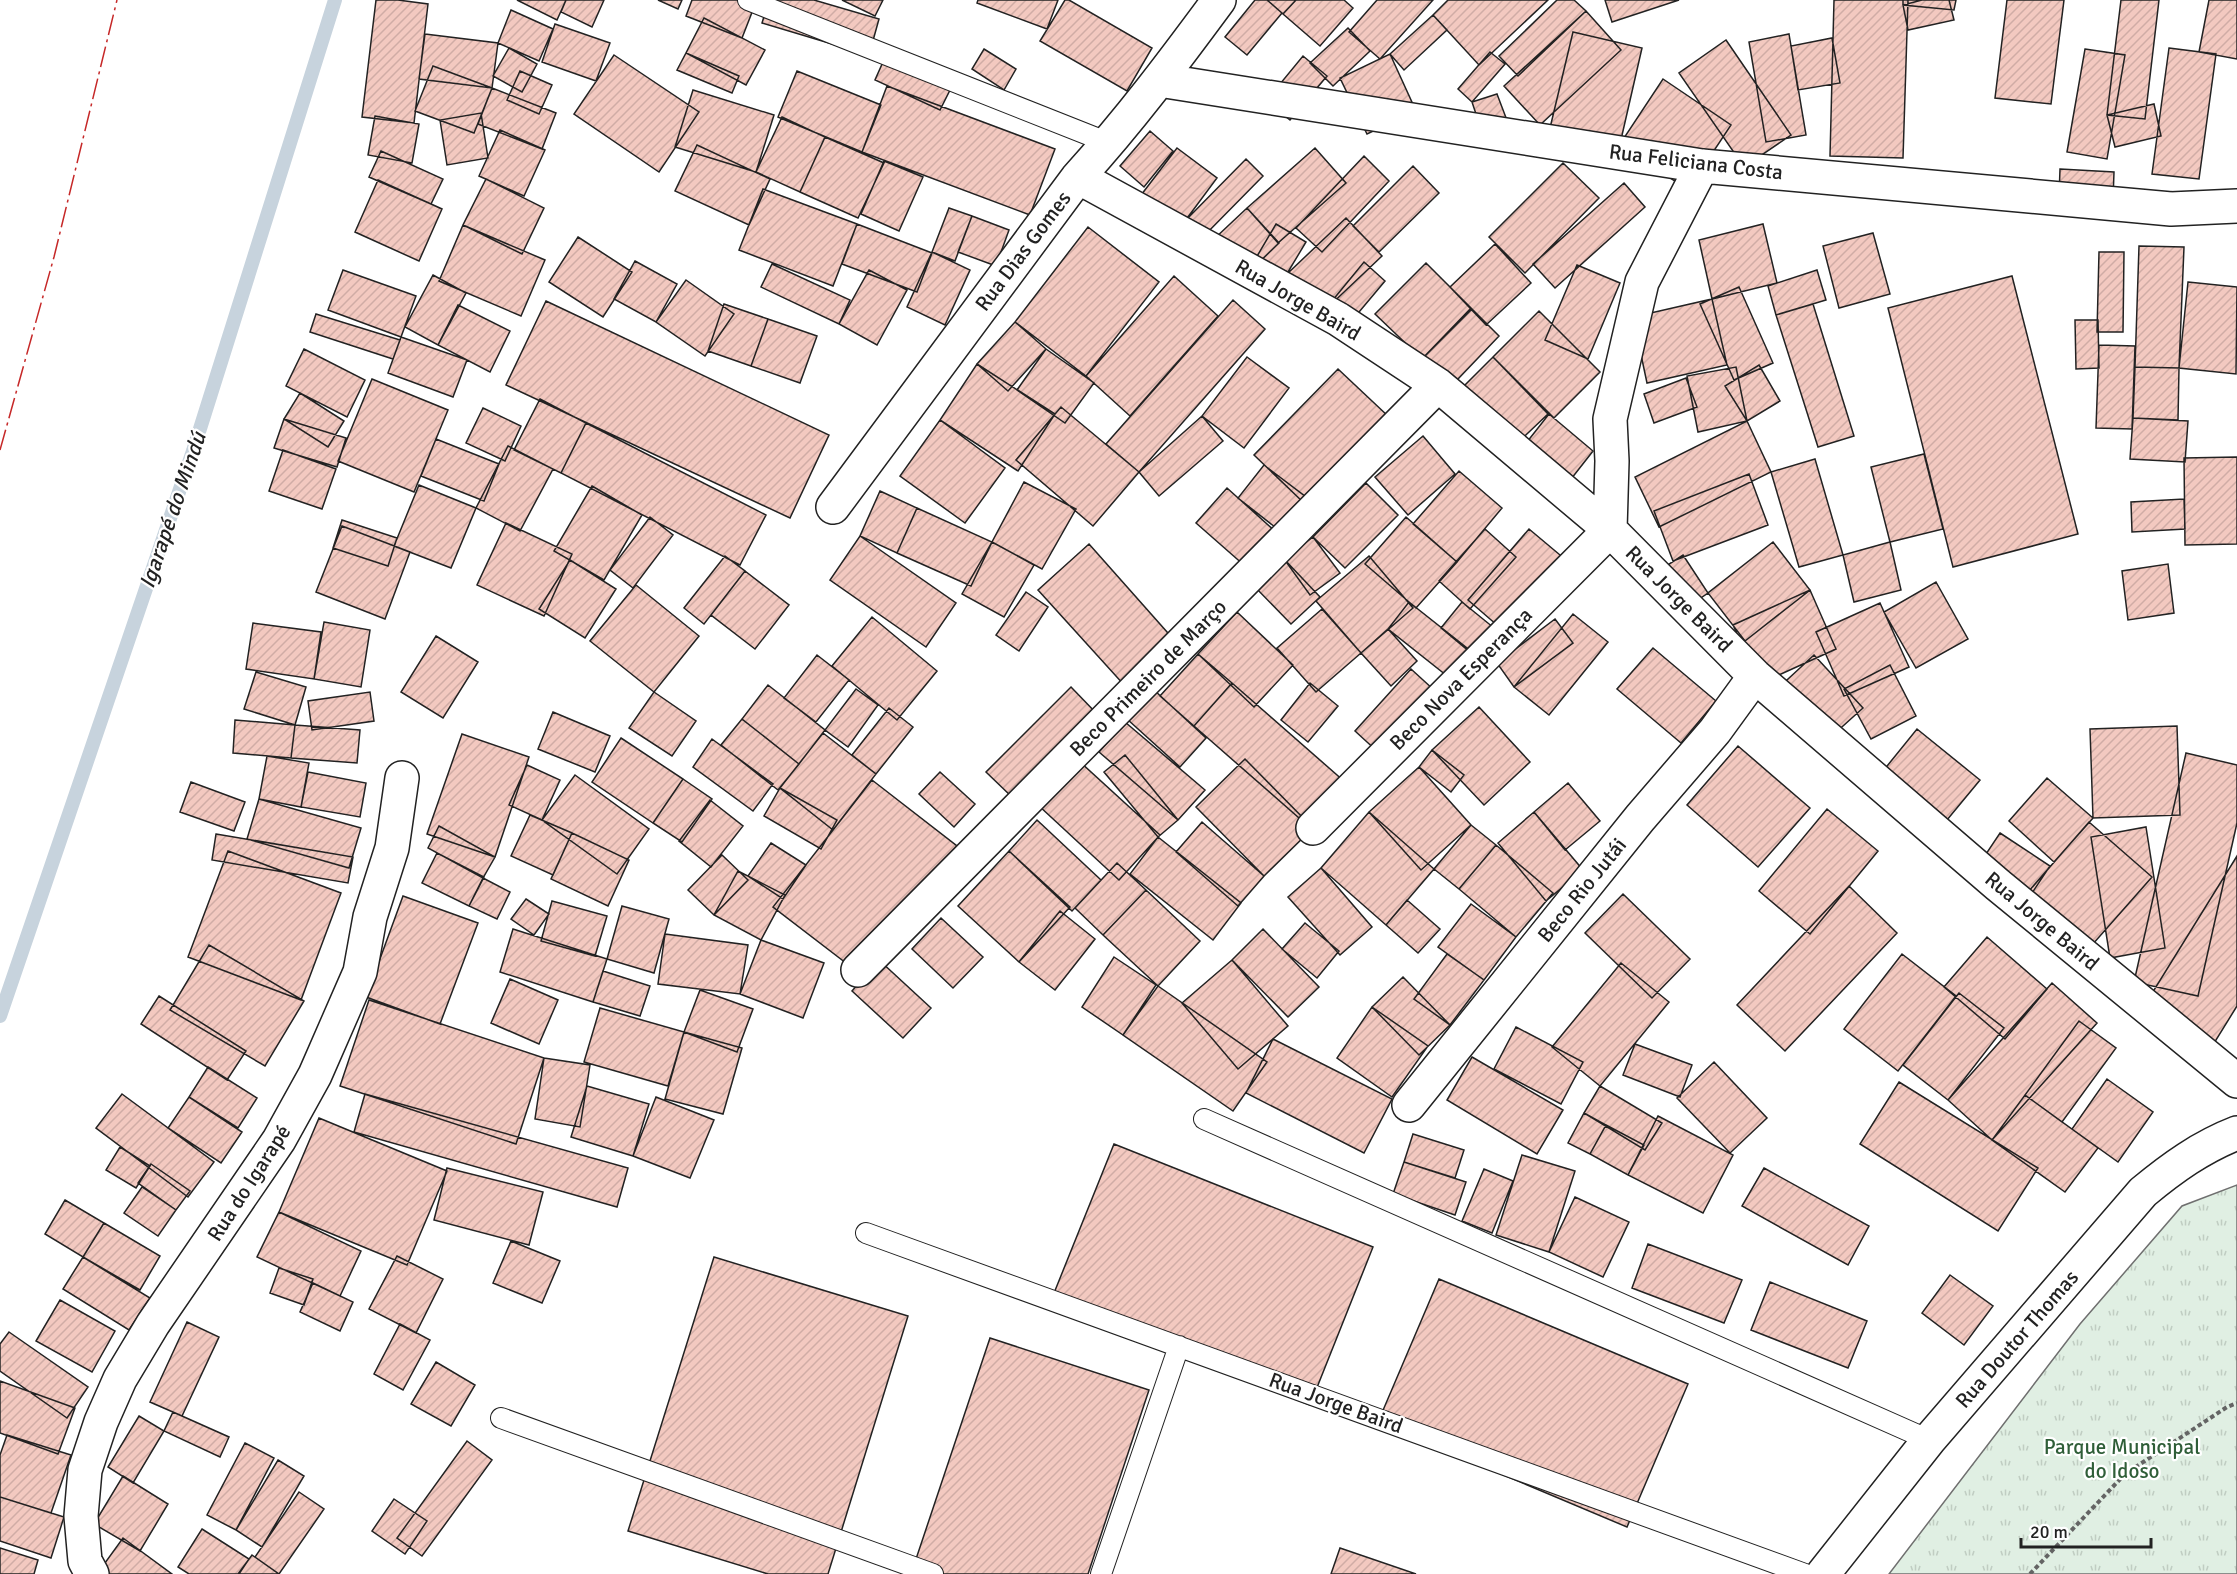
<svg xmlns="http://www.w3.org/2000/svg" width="2237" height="1574" font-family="Signika,sans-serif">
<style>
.park{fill:url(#park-tufts);stroke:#6f6f6f;stroke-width:1.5}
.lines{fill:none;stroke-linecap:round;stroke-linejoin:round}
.stream{stroke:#c7d3dd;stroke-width:14}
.building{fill:url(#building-hatch);stroke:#222;stroke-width:1.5}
.service-casing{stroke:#222;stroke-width:22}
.minor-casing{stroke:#222;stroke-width:36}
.tertiary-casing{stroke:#222;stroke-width:36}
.path{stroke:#646464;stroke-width:4;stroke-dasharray:4.5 3;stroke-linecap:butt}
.service{stroke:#fff;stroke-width:20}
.minor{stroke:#fff;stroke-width:33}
.tertiary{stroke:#fff;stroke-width:33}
.power{stroke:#c62828;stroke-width:1.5;stroke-dasharray:21 4.5 3 4.5;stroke-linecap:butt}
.labels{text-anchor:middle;stroke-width:4.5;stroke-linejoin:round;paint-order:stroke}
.street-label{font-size:21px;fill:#222;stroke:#fff}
.park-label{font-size:21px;fill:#2f5e38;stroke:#fff}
.water-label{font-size:22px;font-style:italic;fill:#222;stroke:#fff}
</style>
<defs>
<pattern id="park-tufts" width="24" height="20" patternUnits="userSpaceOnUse" patternTransform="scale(1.5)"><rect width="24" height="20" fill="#e0efe3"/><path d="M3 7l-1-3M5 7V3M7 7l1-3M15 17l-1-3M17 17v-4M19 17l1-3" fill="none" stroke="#c0cdc2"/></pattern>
<pattern id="building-hatch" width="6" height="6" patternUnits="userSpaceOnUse" patternTransform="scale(1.5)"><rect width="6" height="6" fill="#f3c9c0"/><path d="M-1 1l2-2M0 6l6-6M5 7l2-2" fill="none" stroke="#d0aca5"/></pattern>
</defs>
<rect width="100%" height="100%" fill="#fff"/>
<path class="park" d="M2237,1185V1574H1889L2080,1324L2182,1206Z"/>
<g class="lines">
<path class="stream" d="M0,1016L193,451L335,0"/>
</g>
<path class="building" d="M376,0H398L428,4L414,123L362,117Z
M517,0H566L557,20Z
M566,0H604L592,27L561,12Z
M658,0H682L678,9Z
M692,0H752L756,2L742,38L686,16Z
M769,0H814L879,19L869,55L762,23Z
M842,0H883L875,16Z
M978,0H1058L1047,29L977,3Z
M1065,0H1069L1152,48L1127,91L1040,41Z
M1255,0H1267L1282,13L1247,55L1225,37Z
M1267,0H1296L1283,14Z
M1296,0H1344L1353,8L1320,46L1283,14Z
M1377,0H1433L1380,59L1349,32Z
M1448,0H1548L1479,65L1433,15Z
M1557,0H1574L1586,11L1518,76L1499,56Z
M1605,0H1679L1612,22Z
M1834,0H1908L1903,158L1830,156Z
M1903,0H1956L1954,10L1903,5Z
M1922,0H1949L1954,20L1908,30L1903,5Z
M2007,0H2064L2051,104L1995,98Z
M2121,0H2159L2145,119L2107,115Z
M2209,0H2237V59L2199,52Z
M511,10L553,29L539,61L498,43Z
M1586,11L1621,50L1540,125L1504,86Z
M1433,15L1447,30L1404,70L1390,54Z
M704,18L765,50L746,85L686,53Z
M555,24L610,43L596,81L542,62Z
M1348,28L1370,51L1333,86L1310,63Z
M1573,32L1642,48L1620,144L1550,128Z
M425,34L498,43L492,88L419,79Z
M1789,34L1806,135L1766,142L1749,42Z
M1832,38L1840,83L1798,90L1791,46Z
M1726,40L1791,135L1744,167L1679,73Z
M509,48L537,64L522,92L493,76Z
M2169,48L2216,54L2199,179L2152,174Z
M984,49L1016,69L1004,90L972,69Z
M2085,49L2125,55L2107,159L2067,152Z
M1490,52L1505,64L1472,102L1458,89Z
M686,53L739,76L732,93L677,70Z
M887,53L953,84L940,110L875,80Z
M1390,54L1416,111L1367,134L1340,78Z
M614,55L699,112L659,172L574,114Z
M1303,56L1327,76L1290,120L1266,101Z
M433,66L492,88L474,133L415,111Z
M520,71L552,85L539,114L507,100Z
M797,71L881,105L862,152L778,117Z
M1663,79L1731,125L1688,190L1620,144Z
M887,86L1055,149L1030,215L862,152Z
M492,88L556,113L542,149L478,124Z
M693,90L774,115L756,172L675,147Z
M1497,94L1508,123L1482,132L1472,102Z
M2154,104L2161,136L2115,147L2107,115Z
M481,113L488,158L447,165L440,120Z
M375,116L419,124L412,163L368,155Z
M782,117L825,137L800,192L756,172Z
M500,130L545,150L524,196L479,176Z
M1150,131L1173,151L1144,187L1120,166Z
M825,137L884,163L858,218L800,192Z
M697,145L770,179L749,225L675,191Z
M1177,148L1217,178L1185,221L1135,203Z
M1315,148L1346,183L1278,243L1247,208Z
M381,151L443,179L431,204L369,177Z
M1364,156L1389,181L1322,252L1296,228Z
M1246,159L1263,176L1202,238L1185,221Z
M884,161L923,177L899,231L861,214Z
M1563,163L1599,198L1525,273L1489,237Z
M1413,166L1439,193L1379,252L1353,226Z
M2060,169L2114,172L2113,200L2059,197Z
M486,179L544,208L522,254L463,225Z
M378,180L442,209L419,261L355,232Z
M1624,183L1645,207L1555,288L1533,264Z
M763,189L857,224L833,286L739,250Z
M949,208L972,216L955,261L932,252Z
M1247,208L1279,243L1246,275L1213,240Z
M972,216L1009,230L996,266L958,252Z
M1346,218L1382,256L1323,312L1287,274Z
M857,224L932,253L917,292L842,264Z
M1276,224L1306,242L1276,292L1246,275Z
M1763,224L1777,283L1712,299L1699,240Z
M463,225L545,260L521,316L439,281Z
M1088,227L1159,282L1086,376L1015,322Z
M1873,233L1890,294L1839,308L1823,246Z
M578,237L632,272L603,317L549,282Z
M1495,244L1531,283L1486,325L1450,287Z
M2139,246L2184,247L2179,368L2135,367Z
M932,252L970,270L945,325L907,307Z
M2099,252H2124L2123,332H2097Z
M635,261L677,284L656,322L614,299Z
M1364,262L1385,281L1344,330L1323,312Z
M1426,263L1472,309L1422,359L1375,314Z
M772,264L850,300L839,324L761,287Z
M1577,265L1620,283L1588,359L1545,340Z
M343,270L416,296L401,337L328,310Z
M869,270L907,290L877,345L839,324Z
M1817,270L1826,300L1776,315L1768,286Z
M433,275L466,293L438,345L405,327Z
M1174,276L1218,316L1130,416L1086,376Z
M2012,276L2078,534L1953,567L1888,308Z
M686,280L734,314L705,356L656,322Z
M2188,282L2237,287L2236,374L2179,368Z
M1739,287L1773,363L1734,380L1700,304Z
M1712,299L1727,365L1647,383L1633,317Z
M1233,300L1265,329L1139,472L1106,444Z
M546,301L829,435L790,518L506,385Z
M724,304L768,319L751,366L708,351Z
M1813,304L1854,436L1818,447L1776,315Z
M458,305L510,331L490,372L438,345Z
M1471,308L1499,336L1439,399L1422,359Z
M1539,311L1600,372L1554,418L1493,357Z
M316,314L400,340L393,359L310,332Z
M768,319L817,336L800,383L751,366Z
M2075,320H2098L2099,368L2076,369Z
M1015,322L1046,349L1008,391L977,364Z
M401,337L467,360L453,397L388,373Z
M2099,345L2135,346L2132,429L2096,428Z
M304,349L365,380L347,417L286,386Z
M1046,349L1094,383L1065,423L1017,390Z
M1247,357L1289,388L1244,448L1202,416Z
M1493,357L1548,414L1512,448L1457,393Z
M977,364L1055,414L1018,471L940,420Z
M1759,365L1780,401L1747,421L1725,386Z
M1736,367L1747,421L1698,432L1687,376Z
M2135,367L2179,368L2178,420L2133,418Z
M1338,369L1389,417L1305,504L1254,455Z
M1686,378L1697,407L1654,423L1644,394Z
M372,379L448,410L414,492L338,461Z
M300,393L344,421L328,447L284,419Z
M540,399L586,423L561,473L514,450Z
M1061,407L1139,472L1093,526L1016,460Z
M483,408L521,426L505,461L466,443Z
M1549,414L1593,451L1557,497L1512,461Z
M1202,416L1223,441L1159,496L1139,472Z
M2133,418L2188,421L2185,462L2130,459Z
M284,419L346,438L337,467L274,448Z
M940,420L1005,468L965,523L900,476Z
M1747,421L1771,472L1659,527L1635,477Z
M586,423L766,515L740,565L561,473Z
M1423,436L1455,474L1408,515L1375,477Z
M436,439L499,464L484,501L421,476Z
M508,446L553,469L520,531L476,508Z
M283,450L336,469L322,509L269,491Z
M1924,454L1943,529L1890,542L1871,467Z
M2237,457V544L2185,545L2184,458Z
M1815,459L1843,555L1799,567L1771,472Z
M1264,465L1306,497L1280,531L1238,498Z
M1459,471L1502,508L1457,562L1413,524Z
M1749,474L1768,525L1673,561L1654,511Z
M1024,482L1076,509L1042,569L992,542Z
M1366,483L1398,515L1345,568L1313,537Z
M419,485L476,508L451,568L394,546Z
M592,486L642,515L604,580L554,551Z
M1227,488L1276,532L1245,566L1196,523Z
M880,491L917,508L897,553L860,536Z
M2184,499L2185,529L2132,532L2131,502Z
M917,508L992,542L971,586L897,553Z
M650,517L673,535L633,588L610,570Z
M1406,517L1457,562L1416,608L1365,564Z
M342,520L397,538L388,566L333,548Z
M506,523L572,554L544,616L477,585Z
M342,526L410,552L385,619L316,592Z
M1485,529L1516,557L1470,609L1439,581Z
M1529,529L1566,560L1505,632L1468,600Z
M860,536L956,603L926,647L830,580Z
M1313,537L1340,573L1310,595L1284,559Z
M992,542L1034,565L1004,617L962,594Z
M1773,542L1810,590L1745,641L1708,593Z
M1890,542L1901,590L1854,602L1843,555Z
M1089,544L1175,641L1125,686L1038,590Z
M1683,555L1708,593L1686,608L1660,570Z
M725,556L745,571L704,624L684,608Z
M1369,556L1413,608L1361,653L1316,601Z
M1284,559L1320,597L1291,624L1255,587Z
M570,560L616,589L585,638L539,609Z
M2168,564L2174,613L2128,620L2122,571Z
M745,571L789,605L755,649L711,615Z
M1936,582L1968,639L1916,668L1884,612Z
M636,585L699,636L654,692L590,641Z
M1810,590L1836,649L1759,684L1733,625Z
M1026,592L1048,607L1019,651L996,635Z
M1409,602L1477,656L1456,683L1388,629Z
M1462,602L1499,632L1477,658L1441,628Z
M1880,603L1909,667L1844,696L1816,632Z
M1322,609L1361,653L1316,692L1277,648Z
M1237,612L1293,665L1254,707L1198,654Z
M1573,614L1608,642L1549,715L1514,687Z
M872,617L937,671L897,720L832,666Z
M1555,619L1573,643L1514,687L1497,663Z
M324,622L370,630L361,687L314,679Z
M253,623L321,632L314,679L246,669Z
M1388,629L1417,661L1391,686L1361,653Z
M436,636L478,662L443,718L401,692Z
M1653,648L1716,701L1681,743L1617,689Z
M1198,654L1232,683L1194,726L1160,696Z
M817,655L849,680L816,722L784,698Z
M1814,655L1863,708L1823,744L1775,691Z
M1890,665L1916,716L1871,739L1844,689Z
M1411,669L1434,690L1379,753L1355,731Z
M256,672L306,687L295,725L244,709Z
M1232,683L1353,789L1315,832L1194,726Z
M1310,683L1338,706L1308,742L1281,720Z
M768,685L825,730L799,764L742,719Z
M1071,687L1098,715L1013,798L986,772Z
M856,689L878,705L848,747L825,730Z
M1154,690L1206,738L1180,767L1127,719Z
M370,692L374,721L312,730L308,701Z
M654,692L696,721L672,756L629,728Z
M1479,707L1530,762L1484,805L1432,750Z
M889,708L913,727L876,774L852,755Z
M553,712L610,736L595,772L538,749Z
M742,719L799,764L778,790L721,745Z
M235,720L295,725L291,758L233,753Z
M1125,722L1205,790L1178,820L1099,752Z
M295,725L360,730L357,763L291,758Z
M2177,726L2180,815L2093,818L2090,729Z
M1917,729L1980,780L1942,826L1879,776Z
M823,733L876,774L833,830L780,788Z
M462,734L529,757L495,857L427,834Z
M621,738L683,779L653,823L592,782Z
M712,739L773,784L753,811L693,767Z
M1738,746L1810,808L1758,867L1687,805Z
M1432,750L1464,775L1451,792L1419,767Z
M2186,753L2237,765V823L2198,996L2134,982Z
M1125,755L1178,820L1158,837L1104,772Z
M267,756L309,763L301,807L259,799Z
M1245,759L1313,828L1264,876L1196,807Z
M1079,761L1160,835L1119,880L1038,805Z
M527,765L560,780L542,820L509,805Z
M1419,767L1471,825L1421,870L1369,812Z
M308,772L366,783L360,817L301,807Z
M940,772L975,804L954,827L919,794Z
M575,775L649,829L617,874L542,820Z
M2047,778L2093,818L2054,862L2009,821Z
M683,779L712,799L682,842L653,823Z
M872,780L957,846L859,973L773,907Z
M191,782L245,802L234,831L180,812Z
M1568,783L1600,821L1565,850L1534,812Z
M780,788L837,820L821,849L764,816Z
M259,799L361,828L349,868L247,839Z
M710,800L743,826L711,867L679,841Z
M1827,809L1878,851L1810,934L1759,891Z
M1369,812L1434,869L1386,925L1321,868Z
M1534,812L1583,870L1546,901L1498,843Z
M530,815L572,833L553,875L511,856Z
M1037,820L1101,880L1072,911L1009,851Z
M1202,822L1264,876L1238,906L1176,852Z
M2089,822L2152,877L2085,953L2022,899Z
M1471,825L1496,845L1459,889L1434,869Z
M439,826L495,857L483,878L428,848Z
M2146,827L2165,948L2110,958L2091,837Z
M572,833L629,860L608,906L551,879Z
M2000,833L2050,866L2030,896L1980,863Z
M216,834L353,857L348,883L212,860Z
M1158,837L1241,903L1213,940L1130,874Z
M771,843L806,865L783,899L748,876Z
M1496,845L1553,893L1516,937L1459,889Z
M228,851L341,893L301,1000L188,957Z
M1009,851L1070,907L1019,962L958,906Z
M437,853L484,877L469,906L422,883Z
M722,855L748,880L714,915L688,890Z
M2237,856V1006L2208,1053L2141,1011Z
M1117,863L1146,890L1103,935L1075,908Z
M1321,868L1372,927L1340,955L1288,897Z
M738,871L785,895L761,940L714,915Z
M483,878L510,892L497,919L469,906Z
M1849,886L1897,933L1785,1051L1737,1005Z
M1146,890L1200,941L1158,986L1103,935Z
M1623,894L1690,959L1652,998L1585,933Z
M403,896L478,923L440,1024L366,997Z
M526,899L549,914L534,935L511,919Z
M1407,900L1440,929L1418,953L1386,925Z
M552,901L607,916L595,956L541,941Z
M1471,904L1516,937L1484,980L1438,947Z
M622,906L669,919L654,973L607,959Z
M1060,911L1095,939L1055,990L1019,962Z
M941,918L983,957L953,988L912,949Z
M1305,923L1339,951L1317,978L1282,949Z
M513,929L607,959L593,1002L500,972Z
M1263,929L1319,987L1288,1017L1232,960Z
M665,934L748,945L740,994L658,984Z
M1987,937L2047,989L2005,1039L1944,987Z
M761,940L824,963L803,1018L740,994Z
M209,945L304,1001L265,1066L170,1010Z
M1447,954L1484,980L1450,1025L1414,999Z
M1902,954L1956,996L1898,1071L1844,1029Z
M1114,957L1156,985L1123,1035L1082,1007Z
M879,960L931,1008L903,1038L852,991Z
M1232,960L1288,1026L1238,1069L1182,1003Z
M1621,963L1669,1002L1600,1086L1552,1047Z
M603,971L650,986L640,1016L593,1002Z
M1403,977L1450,1025L1419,1055L1372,1007Z
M510,979L558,1000L539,1044L491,1023Z
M2052,983L2097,1023L1992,1140L1948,1100Z
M1158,986L1267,1062L1233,1111L1123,1035Z
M700,990L753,1009L737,1052L684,1032Z
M1959,993L2004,1028L1948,1100L1903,1065Z
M159,996L246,1051L227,1080L141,1024Z
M369,1000L544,1058L516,1144L340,1086Z
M1372,1007L1428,1046L1392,1097L1337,1058Z
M600,1008L684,1032L668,1086L584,1062Z
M2079,1021L2116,1048L2062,1122L2025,1095Z
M1516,1027L1583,1062L1561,1104L1494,1069Z
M684,1032L742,1048L723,1114L665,1099Z
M1273,1039L1392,1099L1364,1153L1246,1093Z
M1635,1044L1692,1065L1680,1097L1623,1075Z
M1472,1057L1563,1110L1537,1154L1447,1100Z
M544,1058L590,1065L580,1127L535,1119Z
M1714,1062L1767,1118L1730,1153L1677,1098Z
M208,1067L257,1098L238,1128L189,1097Z
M2107,1079L2153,1112L2118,1162L2072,1129Z
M1899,1082L2038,1168L1998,1231L1860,1144Z
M587,1086L649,1104L633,1156L571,1137Z
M1600,1086L1662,1123L1645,1150L1584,1113Z
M122,1094L214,1162L188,1197L96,1128Z
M365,1094L628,1168L617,1207L354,1132Z
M2025,1095L2098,1148L2065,1192L1992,1140Z
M189,1097L242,1132L221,1163L168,1128Z
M656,1097L714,1120L690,1178L633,1156Z
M1584,1113L1606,1125L1590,1154L1568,1143Z
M1658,1116L1733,1155L1703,1213L1628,1175Z
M319,1118L447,1171L407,1265L279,1212Z
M1606,1125L1644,1145L1628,1175L1590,1154Z
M1413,1134L1464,1150L1455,1178L1404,1162Z
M1114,1144L1373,1247L1310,1405L1050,1303Z
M120,1147L150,1166L136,1188L106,1170Z
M1522,1155L1575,1171L1549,1252L1496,1235Z
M1404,1162L1466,1182L1455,1215L1393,1194Z
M151,1164L190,1191L176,1210L138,1183Z
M447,1168L543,1192L529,1245L434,1220Z
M1764,1168L1869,1226L1848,1265L1742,1206Z
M1484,1169L1513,1181L1492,1233L1462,1221Z
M142,1187L176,1210L158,1236L124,1213Z
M1575,1197L1629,1222L1603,1277L1549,1252Z
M65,1200L104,1223L83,1257L45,1234Z
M279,1212L361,1251L340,1296L257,1257Z
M104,1223L160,1256L140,1290L83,1257Z
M511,1241L560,1261L542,1303L493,1283Z
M1648,1244L1742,1280L1724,1323L1632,1288Z
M397,1256L443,1279L416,1333L369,1309Z
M83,1257L150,1298L129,1330L63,1289Z
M714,1257L908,1316L828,1574H768L628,1531Z
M279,1268L313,1279L304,1305L270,1293Z
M1950,1275L1993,1306L1964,1345L1922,1313Z
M1439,1279L1688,1384L1627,1527L1378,1422Z
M1770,1282L1867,1321L1848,1368L1751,1330Z
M313,1283L353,1302L340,1331L300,1312Z
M60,1300L115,1331L92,1372L36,1341Z
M187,1322L219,1337L182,1416L150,1402Z
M400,1324L430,1340L403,1390L374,1374Z
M9,1332L88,1387L67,1418L0,1371V1344Z
M990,1338L1149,1390L1088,1574H911Z
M436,1362L475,1385L451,1426L411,1404Z
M0,1381L75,1408L58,1454L0,1433Z
M173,1412L229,1437L220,1457L164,1431Z
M139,1416L164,1431L133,1483L108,1467Z
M7,1435L71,1455L51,1513L0,1497V1455Z
M467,1441L492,1460L422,1556L397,1538Z
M245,1443L274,1458L236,1530L207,1515Z
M278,1460L304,1476L262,1547L236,1530Z
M123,1476L168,1504L140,1551L94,1524Z
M299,1492L324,1509L279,1574L255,1557Z
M0,1497L64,1517L51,1558L0,1541Z
M394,1499L427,1521L405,1554L372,1531Z
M202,1529L249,1559L239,1574H189L178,1567Z
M123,1538L172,1574H97Z
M0,1548L38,1560L34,1574H0Z
M1340,1548L1416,1574H1331Z
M252,1555L279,1574H238Z"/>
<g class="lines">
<defs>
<path id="service" d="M748,0L1109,143
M1204,1119L1929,1440
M866,1233L1805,1574
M501,1418L933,1574
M1101,1574L1179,1346"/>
<path id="minor" d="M1159,80L1702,166L2171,209L2237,206
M1078,177L1338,319L1438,385L1610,530L1755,676L1998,885L2237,1081
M833,507L1078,177C1129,121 1174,61 1219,0
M1313,828L1610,530L1612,461L1610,419L1642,282L1702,166
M858,970L1438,385
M1409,1105L1640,818L1715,731L1755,676
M92,1574L85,1561L81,1516L85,1470L101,1422L120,1379L153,1324L279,1140L315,1075L360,972L370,917L392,848L402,778"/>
<path id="tertiary" d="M1823,1574L1929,1440L2143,1192C2172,1168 2201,1147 2237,1133"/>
</defs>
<use href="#service" class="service-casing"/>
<use href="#minor" class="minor-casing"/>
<use href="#tertiary" class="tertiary-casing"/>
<path class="path" d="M2030,1574L2125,1474L2227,1407L2237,1403"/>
<use href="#service" class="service"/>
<use href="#minor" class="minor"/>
<use href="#tertiary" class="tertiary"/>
<path class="power" d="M0,450L54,257L117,0"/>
</g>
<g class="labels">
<g class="street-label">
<text transform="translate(1696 162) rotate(7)" y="7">Rua Feliciana Costa</text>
<text transform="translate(1023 251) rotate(-53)" y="7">Rua Dias Gomes</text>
<text transform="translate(1298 300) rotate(30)" y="7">Rua Jorge Baird</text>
<text transform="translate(1679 599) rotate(45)" y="7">Rua Jorge Baird</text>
<text transform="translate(1148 678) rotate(-45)" y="7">Beco Primeiro de Março</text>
<text transform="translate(1461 679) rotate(-45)" y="7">Beco Nova Esperança</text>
<text transform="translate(1582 890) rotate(-51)" y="7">Beco Rio Jutái</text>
<text transform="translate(2042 921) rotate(40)" y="7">Rua Jorge Baird</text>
<text transform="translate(249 1183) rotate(-57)" y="7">Rua do Igarapé</text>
<text transform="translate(2017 1339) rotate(-49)" y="7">Rua Doutor Thomas</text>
<text transform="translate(1336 1403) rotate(20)" y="7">Rua Jorge Baird</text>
</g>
<g class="park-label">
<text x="2122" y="1454">Parque Municipal<tspan x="2122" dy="24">do Idoso</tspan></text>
</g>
<g class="water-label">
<text transform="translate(172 510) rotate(-71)" y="8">Igarapé do Mindú</text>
</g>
</g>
<path d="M2021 1538v9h130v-9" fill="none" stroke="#222222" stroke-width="3"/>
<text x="2030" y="1538" font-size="18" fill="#222222" stroke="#ffffff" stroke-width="4.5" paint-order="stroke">20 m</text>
</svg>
